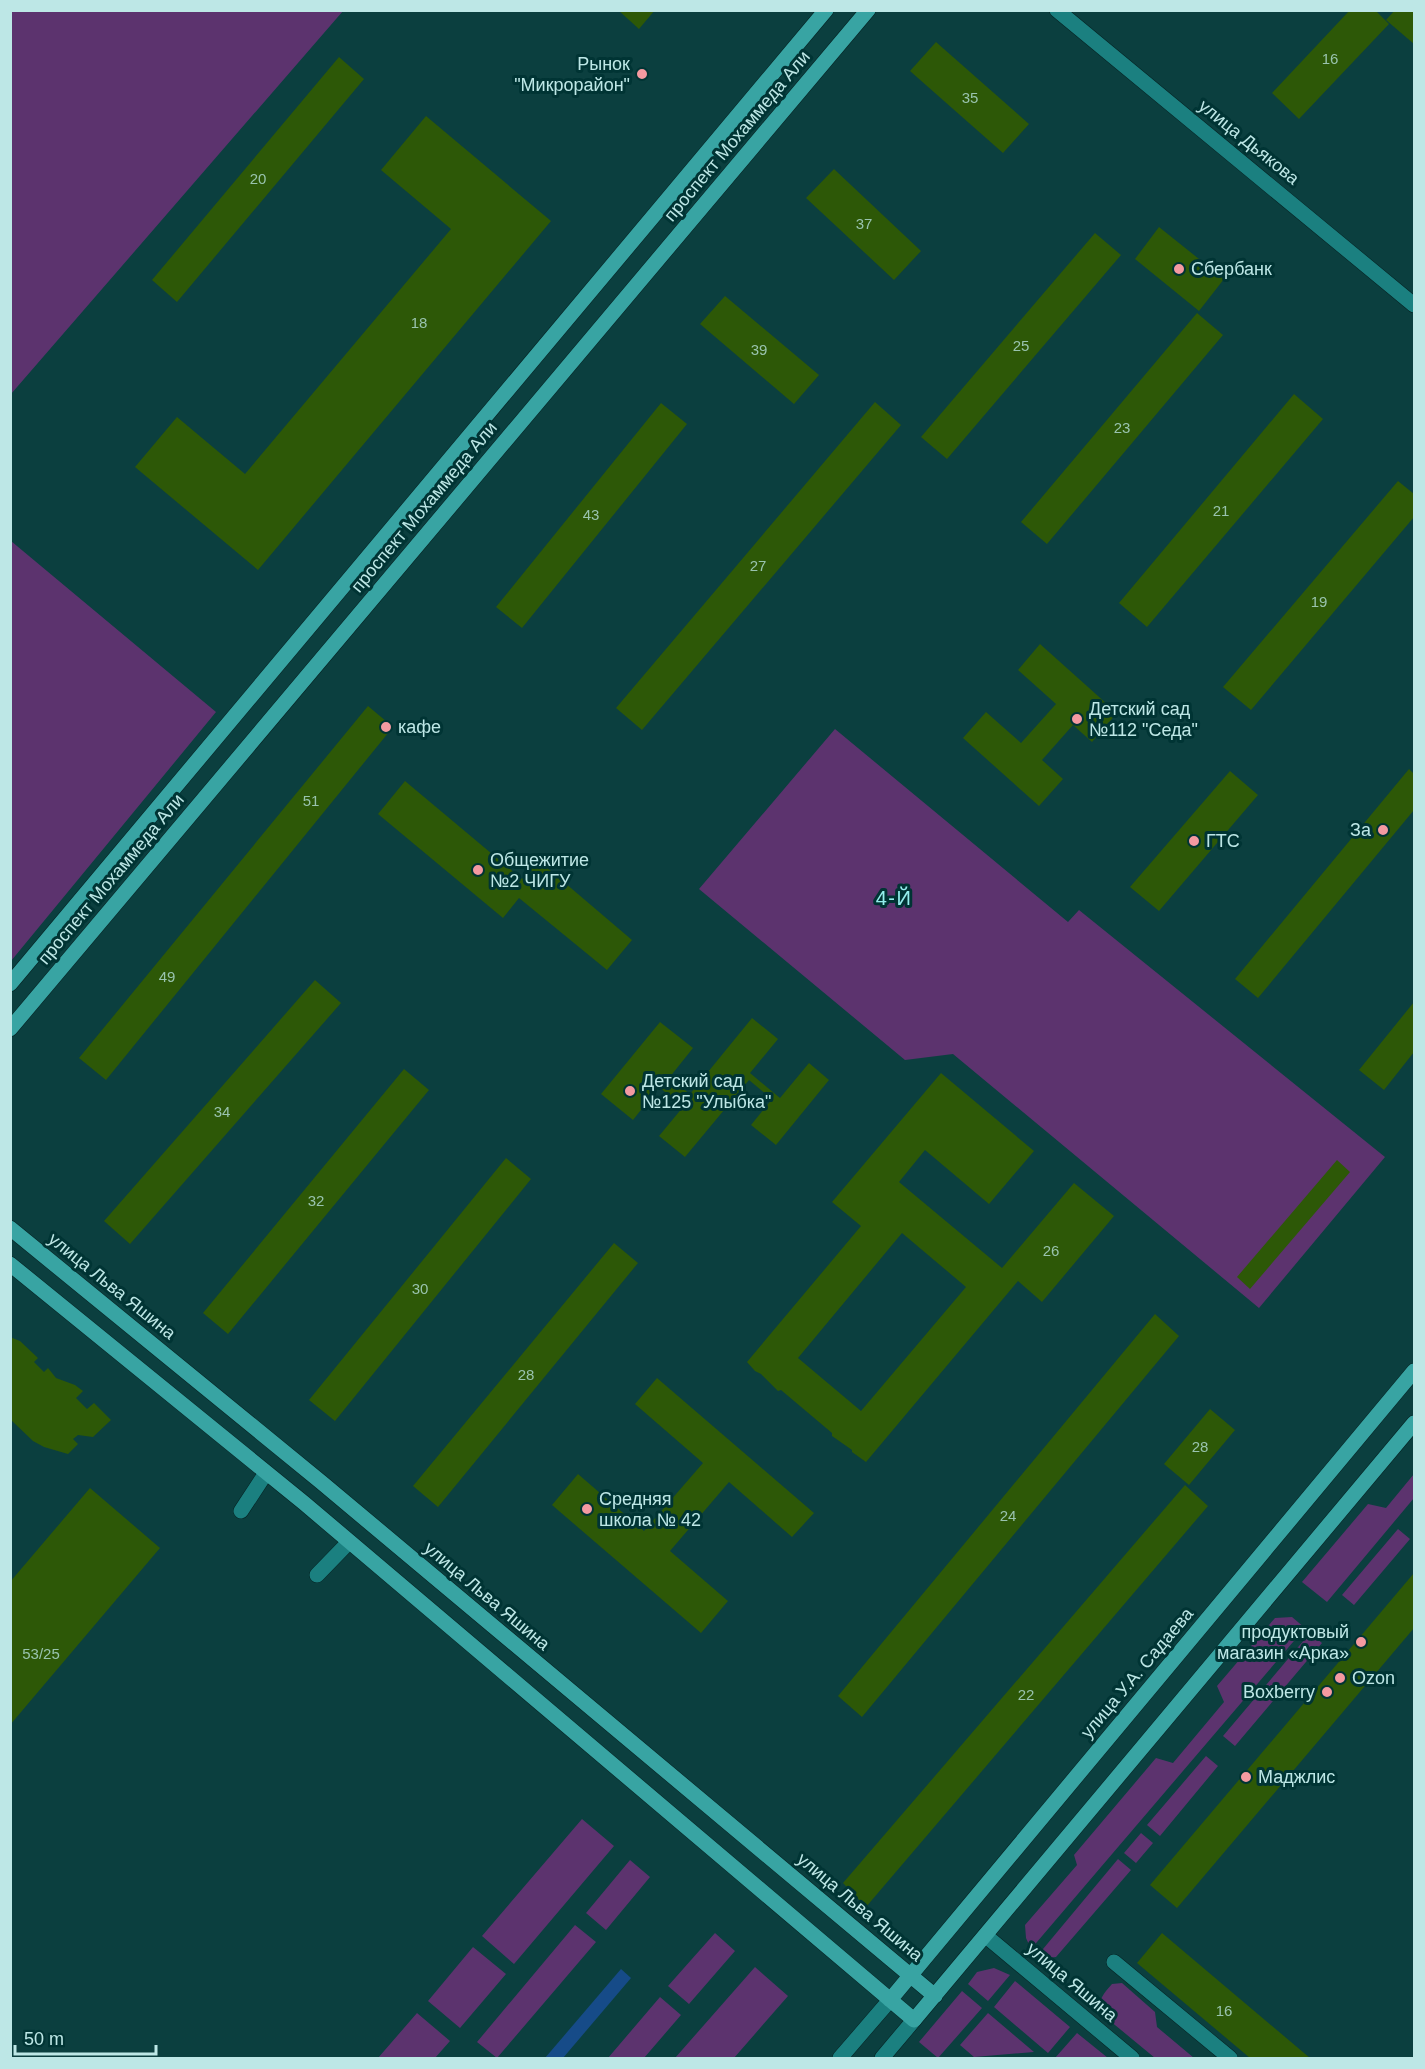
<svg xmlns="http://www.w3.org/2000/svg" width="1425" height="2069" font-family="Helvetica,sans-serif">
<style>
.green{fill:#5c336e}
.water{fill:#164b88}
.building{fill:#2d5807;fill-rule:evenodd}
.lines{fill:none;stroke-linecap:round;stroke-linejoin:round}
.minor-casing{stroke:#052323;stroke-width:16}
.tertiary-casing{stroke:#052323;stroke-width:16}
.secondary-casing{stroke:#052323;stroke-width:16}
.primary-casing{stroke:#052323;stroke-width:16}
.minor{stroke:#1b8080;stroke-width:15}
.tertiary{stroke:#1b8080;stroke-width:15}
.secondary{stroke:#1b8080;stroke-width:15}
.primary{stroke:#38a4a3;stroke-width:15}
.poi-dot{fill:#f49aa1;stroke:#003434;stroke-width:2}
.labels{text-anchor:middle;stroke-width:6;stroke-linejoin:round;paint-order:stroke}
.number-label{font-size:15px;fill:#99c3ae}
.poi-label{font-size:18px;fill:#bde7e6;stroke:#003434;text-anchor:start}
.street-label{font-size:18px;fill:#bde7e6;stroke:#003434}
.neighbourhood-label{font-size:20px;letter-spacing:1.5px;fill:#94efed;stroke:#003434}
</style>
<rect width="100%" height="100%" fill="#0b3f3f"/>
<path class="green" d="M11,10L343,11L11,394L10,11Z
M11,541L216,712L11,961Z
M835,729L1068,922L1079,910L1385,1157L1259,1308L953,1054L905,1060L699,889Z
M1414,1474V1498L1327,1602L1302,1582L1368,1504L1386,1508Z
M1398,1529L1410,1539L1354,1605L1342,1595Z
M1292,1617L1305,1628L1031,1949L1026,1938L1025,1925L1077,1865L1074,1855L1156,1758L1173,1763L1224,1702L1217,1686L1275,1618Z
M1310,1633L1322,1643L1235,1746L1223,1736Z
M1206,1756L1218,1766L1160,1836L1147,1825Z
M582,1819L614,1846L514,1964L482,1936Z
M1141,1833L1153,1843L1136,1863L1124,1853Z
M1118,1859L1131,1870L1056,1957L1047,1958L1038,1955Z
M630,1860L650,1877L606,1930L586,1913Z
M575,1925L596,1942L497,2058L477,2042Z
M715,1933L735,1951L689,2004L668,1986Z
M473,1947L506,1974L460,2028L428,2001Z
M755,1967L788,1996L734,2058H675Z
M994,1968L1010,1975L988,2001L968,1984L977,1972Z
M1015,1981L1070,2027L1048,2053L994,2007Z
M1122,1983L1155,2012L1157,2027L1194,2058H1155L1098,2011C1099,1999 1104,1993 1112,1984Z
M962,1991L982,2008L938,2058L919,2042Z
M660,1997L681,2015L644,2058H608Z
M417,2013L450,2041L435,2058H378Z
M988,2013L1034,2052L974,2057L960,2045Z
M1077,2033L1108,2058H1055Z"/>
<path class="water" d="M621,1969L631,1978L563,2058H545Z"/>
<path class="building" d="M618,10H655L639,29Z
M1350,10H1375L1389,24L1299,119L1272,93Z
M1395,10H1414V44L1386,20Z
M936,42L1029,124L1003,153L910,71Z
M339,57L364,79L177,302L152,280Z
M426,116L551,221L258,570L135,467L177,417L245,474L451,229L381,170Z
M834,169L921,251L894,280L806,198Z
M1159,227L1224,279L1199,311L1135,259Z
M1095,233L1121,255L947,459L921,437Z
M725,296L819,375L794,404L700,324Z
M1197,313L1223,335L1047,544L1021,522Z
M1294,394L1323,419L1147,627L1119,603Z
M875,402L901,425L642,730L616,708Z
M661,403L687,424L522,628L496,607Z
M1398,481L1414,494V517L1251,710L1223,687Z
M1040,644L1117,713L1092,742L1073,725L1042,760L1063,779L1039,806L963,738L986,712L1021,743L1056,704L1018,670Z
M368,706L393,727L106,1080L79,1058Z
M1409,769L1414,774V810L1258,998L1235,979Z
M1230,771L1258,795L1159,911L1130,887Z
M405,781L522,879L538,860L632,940L607,970L519,898L503,918L378,814Z
M315,980L341,1003L130,1244L104,1221Z
M1414,1002V1052L1384,1090L1359,1070Z
M752,1018L778,1039L750,1073L780,1098L809,1063L829,1080L776,1145L751,1125L772,1099L749,1080L685,1157L659,1136L683,1107L659,1087L633,1120L601,1094L660,1022L693,1048L669,1078L690,1094Z
M404,1069L429,1090L228,1334L203,1313Z
M941,1073L1034,1151L989,1204L925,1150L899,1182L1002,1268L1074,1183L1114,1216L1042,1302L1018,1281L866,1462L852,1452V1450L832,1436V1433L781,1390L778,1391L761,1374L755,1371L747,1362L861,1226L832,1202ZM902,1233L966,1287L861,1411L798,1358Z
M506,1158L531,1179L335,1421L309,1400Z
M1337,1160L1350,1172L1250,1289L1237,1277Z
M614,1243L638,1263L438,1507L413,1486Z
M1155,1314L1179,1336L862,1717L838,1696Z
M10,1337L20,1341L38,1358L34,1362L44,1372L48,1368L56,1378L75,1385L83,1391L76,1398L87,1409L94,1403L111,1420L93,1437L78,1435L73,1439L78,1444L68,1454L44,1447L33,1441L10,1419Z
M657,1378L814,1513L792,1537L729,1482L670,1551L728,1601L701,1633L552,1505L578,1474L644,1531L703,1463L635,1404Z
M1210,1409L1235,1430L1189,1485L1164,1464Z
M1185,1485L1208,1506L866,1907L843,1883Z
M90,1488L160,1548L10,1725V1582Z
M1414,1573V1628L1177,1908L1150,1885Z
M1162,1933L1310,2058H1250L1137,1963Z"/>
<g class="lines">
<defs>
<path id="minor" d="M241,1511L266,1473
M317,1575L349,1542
M986,1936L1132,2058
M1114,1962L1230,2058"/>
<path id="tertiary" d="M1057,10L1414,305"/>
<path id="secondary" d="M840,2058L890,2000
M882,2058L914,2020"/>
<path id="primary" d="M10,984L826,10
M10,1029L868,10
M10,1228L321,1482L935,1996
M10,1264L304,1503L914,2020L1414,1423
M890,2000L1414,1371"/>
</defs>
<use href="#minor" class="minor-casing"/>
<use href="#tertiary" class="tertiary-casing"/>
<use href="#secondary" class="secondary-casing"/>
<use href="#primary" class="primary-casing"/>
<use href="#minor" class="minor"/>
<use href="#tertiary" class="tertiary"/>
<use href="#secondary" class="secondary"/>
<use href="#primary" class="primary"/>
</g>
<g class="poi-dot">
<circle cx="642" cy="74" r="6"/>
<circle cx="1179" cy="269" r="6"/>
<circle cx="1077" cy="719" r="6"/>
<circle cx="386" cy="727" r="6"/>
<circle cx="1383" cy="830" r="6"/>
<circle cx="1194" cy="841" r="6"/>
<circle cx="478" cy="870" r="6"/>
<circle cx="630" cy="1091" r="6"/>
<circle cx="587" cy="1509" r="6"/>
<circle cx="1361" cy="1642" r="6"/>
<circle cx="1340" cy="1678" r="6"/>
<circle cx="1327" cy="1692" r="6"/>
<circle cx="1246" cy="1777" r="6"/>
</g>
<g class="labels">
<g class="number-label">
<text x="1330" y="64">16</text>
<text x="970" y="103">35</text>
<text x="258" y="184">20</text>
<text x="864" y="229">37</text>
<text x="419" y="328">18</text>
<text x="1021" y="351">25</text>
<text x="759" y="355">39</text>
<text x="1122" y="433">23</text>
<text x="1221" y="516">21</text>
<text x="591" y="520">43</text>
<text x="758" y="571">27</text>
<text x="1319" y="607">19</text>
<text x="311" y="806">51</text>
<text x="167" y="982">49</text>
<text x="222" y="1117">34</text>
<text x="316" y="1206">32</text>
<text x="1051" y="1256">26</text>
<text x="420" y="1294">30</text>
<text x="526" y="1380">28</text>
<text x="1200" y="1452">28</text>
<text x="1008" y="1521">24</text>
<text x="41" y="1659">53/25</text>
<text x="1026" y="1700">22</text>
<text x="1224" y="2016">16</text>
</g>
<g class="poi-label">
<text x="630" y="70" text-anchor="end">Рынок<tspan x="630" dy="21">"Микрорайон"</tspan></text>
<text x="1191" y="275">Сбербанк</text>
<text x="1089" y="715">Детский сад<tspan x="1089" dy="21">№112 "Седа"</tspan></text>
<text x="398" y="733">кафе</text>
<text x="1371" y="836" text-anchor="end">За</text>
<text x="1206" y="847">ГТС</text>
<text x="490" y="866">Общежитие<tspan x="490" dy="21">№2 ЧИГУ</tspan></text>
<text x="642" y="1087">Детский сад<tspan x="642" dy="21">№125 "Улыбка"</tspan></text>
<text x="599" y="1505">Средняя<tspan x="599" dy="21">школа № 42</tspan></text>
<text x="1349" y="1638" text-anchor="end">продуктовый<tspan x="1349" dy="21">магазин «Арка»</tspan></text>
<text x="1352" y="1684">Ozon</text>
<text x="1315" y="1698" text-anchor="end">Boxberry</text>
<text x="1258" y="1783">Маджлис</text>
</g>
<g class="street-label">
<text transform="translate(737 136) rotate(-50)" y="6">проспект Мохаммеда Али</text>
<text transform="translate(1249 142) rotate(39)" y="6">улица Дьякова</text>
<text transform="translate(424 507) rotate(-50)" y="6">проспект Мохаммеда Али</text>
<text transform="translate(111 879) rotate(-50)" y="6">проспект Мохаммеда Али</text>
<text transform="translate(112 1286) rotate(39)" y="6">улица Льва Яшина</text>
<text transform="translate(487 1596) rotate(40)" y="6">улица Льва Яшина</text>
<text transform="translate(1137 1673) rotate(-50)" y="6">улица У.А. Садаева</text>
<text transform="translate(860 1907) rotate(40)" y="6">улица Льва Яшина</text>
<text transform="translate(1072 1982) rotate(40)" y="6">улица Яшина</text>
</g>
<g class="neighbourhood-label">
<text x="894" y="905">4-Й</text>
</g>
</g>
<rect width="1425" height="2069" fill="none" stroke="#bde7e6" stroke-width="24"/>
<path d="M15 2045v9h141v-9" fill="none" stroke="#bde7e6" stroke-width="3"/>
<text x="24" y="2045" font-size="18" fill="#bde7e6" stroke="#003434" stroke-width="4.5" paint-order="stroke">50 m</text>
</svg>
